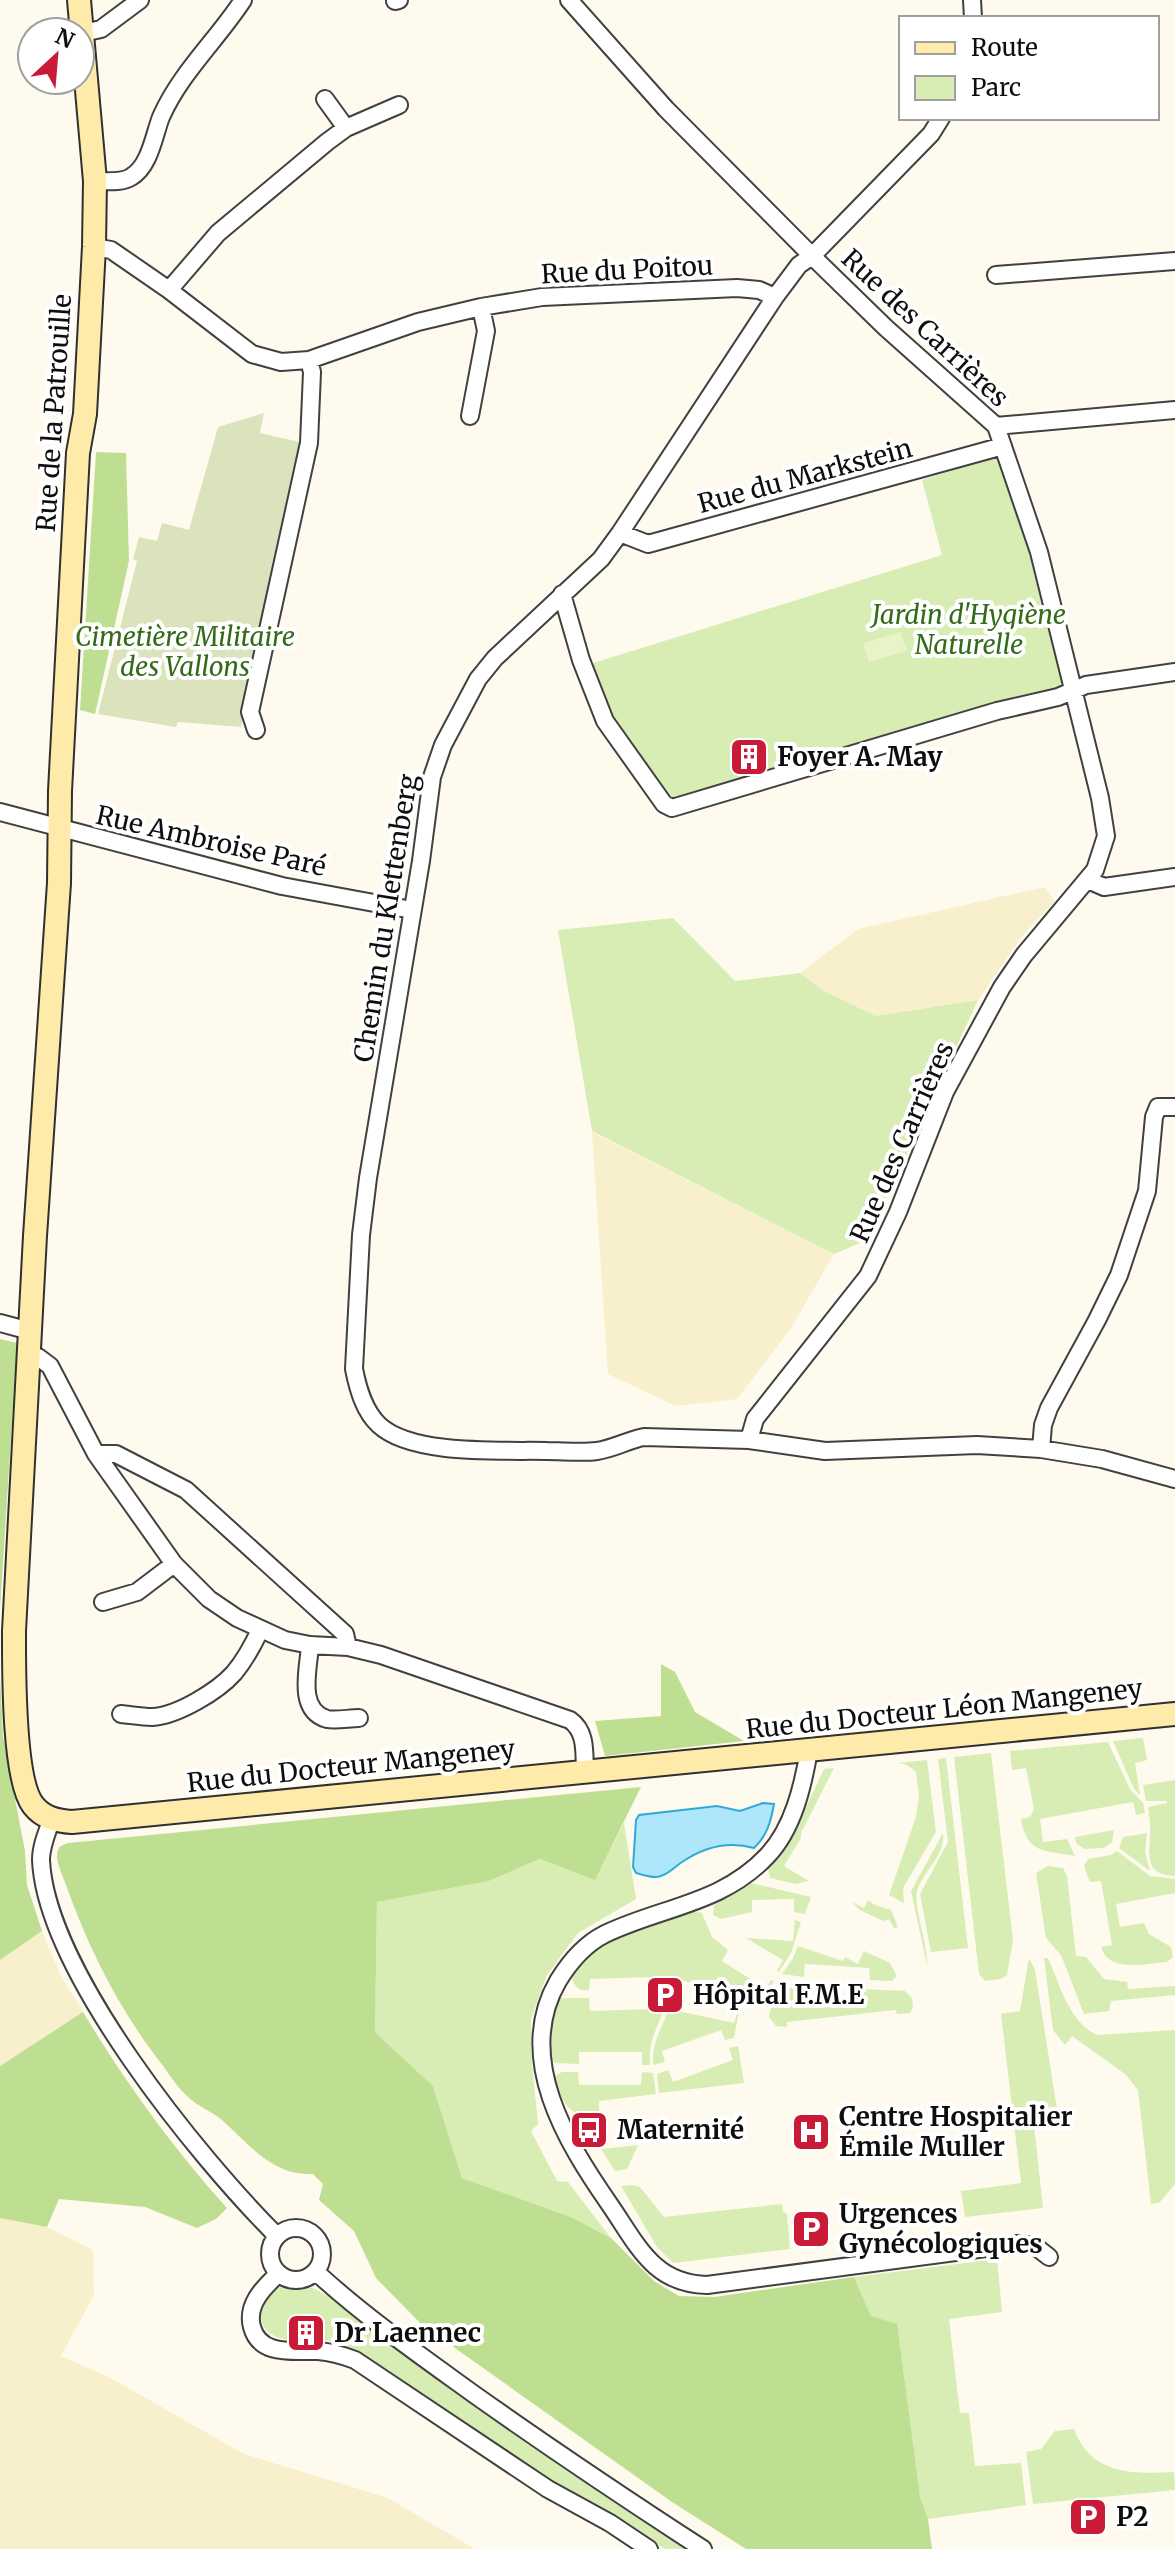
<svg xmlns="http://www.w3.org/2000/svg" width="1175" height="2549" font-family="Merriweather,serif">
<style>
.farmland{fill:#f8efcc}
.green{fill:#d8edb4}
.forest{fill:#bedf92}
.cemetery{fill:#dbe3bd}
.pitch{fill:#e9f3c7}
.water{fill:#aee7fb;stroke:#2fa9d8;stroke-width:2}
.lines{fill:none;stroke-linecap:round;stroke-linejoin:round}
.street-casing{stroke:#414141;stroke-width:20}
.secondary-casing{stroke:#303030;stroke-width:26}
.street{stroke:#fff;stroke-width:16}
.secondary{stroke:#ffeba9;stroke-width:22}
.labels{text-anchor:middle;stroke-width:8;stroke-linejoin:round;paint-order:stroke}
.street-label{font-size:26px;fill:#0e0e0e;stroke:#fff}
.park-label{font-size:26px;font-style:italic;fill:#336b18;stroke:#fff}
.poi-label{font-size:26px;font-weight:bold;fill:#0e0e0e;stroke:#fff;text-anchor:start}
</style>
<rect width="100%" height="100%" fill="#fffaee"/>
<path class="farmland" d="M1045,887L1055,901L1023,935L978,1000L876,1016L822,990L800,973L858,929Z
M592,1132L834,1254L791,1328L737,1399L676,1406L608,1374Z
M42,1931L61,1976L83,2012L0,2066V1960Z
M0,2218L47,2227L93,2250L94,2295L61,2356L109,2377L244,2454L388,2498L475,2549H0Z"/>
<path class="green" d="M994,457L1005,463L1031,542L1060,664L1062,690L674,802C649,776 590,700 590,664L942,555L922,480Z
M673,918L735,981L800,973L822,990L876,1016L978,1000L867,1240L834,1254L592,1131L558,930Z
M1143,1738L1147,1760L1135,1763L1140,1795L1134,1789L1113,1741Z
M1108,1742L1130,1789L1143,1803L1145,1813L1136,1815L1133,1802L1040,1819L1043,1842L1067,1839L1075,1856C1046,1850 1027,1855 1021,1819L1030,1817L1034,1809L1026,1768L1012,1770L1010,1751Z
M991,1753L1013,1940L1007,1975L1000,1979L985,1981L979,1974L954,1757Z
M946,1758L968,1948L931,1952L920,1894L948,1842L938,1759Z
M927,1760L936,1832L903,1888L904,1903L889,1895L916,1817L919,1795L916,1772L907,1765L898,1763Z
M834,1768L801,1833V1838L784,1866L809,1881L795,1884L770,1878L768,1868L796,1828L824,1769Z
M1175,1780V1876C1145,1875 1149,1856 1150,1834C1151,1825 1149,1816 1148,1807L1167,1803V1801H1146L1143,1785Z
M624,1823L636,1899L578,1933L547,1975L531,2019V2053L538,2124L531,2131L557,2181L568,2182L611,2238L571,2217L462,2178L433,2086L375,2032L377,1902L489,1881L540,1859L595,1879Z
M1114,1830L1112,1842L1104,1848L1084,1849L1076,1843L1075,1837Z
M943,1833C946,1855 923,1871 917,1891C913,1905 929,1949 927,1965L911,1891Z
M1147,1833L1145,1852L1150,1871L1119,1848L1123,1837Z
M1117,1851L1150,1876L1175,1879V1893L1116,1904L1120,1927L1144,1923L1149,1934L1171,1947L1173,1957L1167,1962C1146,1963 1109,1974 1101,1947L1112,1945L1101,1881L1090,1882L1084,1866L1088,1859L1111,1855Z
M1048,1866L1063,1868L1067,1876L1076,1956L1086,1957L1104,1979L1127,1982L1128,1989L1175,1986V1995L1111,2001L1109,2011L1084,2014L1061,1955L1046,1938L1036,1873Z
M751,1883L811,1897L805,1914L794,1912V1899L752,1900V1912L721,1919L713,1915L714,1905Z
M868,1900L875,1905L891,1910L898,1927L894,1928L889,1919L883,1921L860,1910L852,1902L864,1908Z
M693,1911L702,1913L712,1937L728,1950L722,1961L766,1989L771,1980L774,1981L767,1993H749L742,2003L680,1979L676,1990H653L652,1977L590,1979L589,1990C579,1991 576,1988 572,1979C580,1940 660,1922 693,1911Z
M795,1920L801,1922L791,1953L779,1972L777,1971L783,1960L746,1938L793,1941Z
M798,1946L843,1961L845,1957L858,1964L864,1951L890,1963L897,1976L892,1981L870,1980L869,1968L805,1964L804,1977L782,1974L793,1958Z
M1029,1958L1035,1970L1057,2109L1048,2114L1033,2116L1043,2208L965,2217L961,2191L1021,2183L1001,2014L1020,2011Z
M1044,1958H1048C1060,1985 1069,2022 1097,2035L1175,2030V2184L1159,2203L1151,2204L1138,2090L1125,2074L1072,2036L1065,2045L1053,2030Z
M798,1985L803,1986V1998L860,2000L862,1989L905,1991L912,1998L913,2007L910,2013L897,2014L896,2010L787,2022V2027L776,2026L769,2017C770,2003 785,1987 798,1985Z
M653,1997H665C663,2026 648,2032 650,2065H642V2052H579V2064L555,2063L551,2060L549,2033L556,2001L561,1998H589L590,2011L653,2009Z
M670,1998L675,1999L673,2010L734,2023L738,2011H739L734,2038L725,2040L721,2030L662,2051L665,2062L653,2065C652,2033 667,2026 670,1998Z
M738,2046L744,2083L659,2093L657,2074L668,2070L673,2082L733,2060L729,2048Z
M562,2072H578L579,2085H641L642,2072L653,2073L656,2094L599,2101V2112C593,2113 585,2115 579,2114C567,2112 554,2087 555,2076Z
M638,2145L627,2169L615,2171L601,2149Z
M633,2185L640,2187L664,2217L782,2204L783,2211L787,2214L790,2249L673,2263L657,2247L621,2186Z
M997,2259L1002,2312L949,2319L960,2413H969L975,2466L1021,2463L1026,2505L928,2519L920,2497L871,2316L854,2277Z
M285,2286L313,2288L330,2297L689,2549H665L545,2477L358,2354C351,2350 343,2345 335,2342C315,2336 289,2346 271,2334C256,2325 258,2298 272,2290C276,2288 281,2287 285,2286Z
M1074,2429C1091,2475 1132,2474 1174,2472L1175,2490L1033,2504L1026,2452L1041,2449L1055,2431Z"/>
<path class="forest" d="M96,452L126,453L129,561L95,714L80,710Z
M0,1339L17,1343L0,1610Z
M661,1664L675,1672L695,1712L744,1741L605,1756L595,1721L661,1716Z
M0,1675L3,1736L25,1851L27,1885L42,1931L0,1960Z
M641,1787L595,1880L540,1859L489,1881L377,1902L375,2032L433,2086L462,2178L571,2217L611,2238L654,2281L679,2296L714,2297L854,2277L871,2316L897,2324L920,2497L928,2519L932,2549H746L672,2502L421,2324L376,2278L354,2231L319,2200L323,2184L313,2174C272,2176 250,2145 222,2120C211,2111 197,2106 187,2096C178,2088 171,2077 164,2067C121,2013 89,1950 66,1885C63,1876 54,1859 58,1850C60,1845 64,1845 68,1843Z
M83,2012C125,2082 172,2147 227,2208L216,2219L197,2228L145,2207L59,2199L47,2227L0,2218V2066Z"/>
<path class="cemetery" d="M264,413L260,433L304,443L271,576L241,727L178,722L176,727L98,714L137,561L133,559L139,537L157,541L162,523L189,530L218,427Z"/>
<path class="pitch" d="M901,632L907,651L869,662L863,643Z"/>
<path class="water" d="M763,1803L774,1804C771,1821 767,1836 754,1848C729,1841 704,1847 682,1862C676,1866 668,1874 661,1876C653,1879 644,1875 636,1873L633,1867L636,1820L639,1815L717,1806L740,1811Z"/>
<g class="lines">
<defs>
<path id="street" d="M569,0L666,109L812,256L886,328L996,426L1039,552L1100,798L1106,836L1095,870L1024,955L1002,987L945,1092L898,1212L868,1276L755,1419L749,1440
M972,0L973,18
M395,1L399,0
M83,33L101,29L140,0
M325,99L346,128
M941,118L931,134L812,256L799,265L775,297L620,533L601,559L495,658L478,679L443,745L432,777L421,861L368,1178L361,1235L354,1369C358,1389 364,1411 379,1425C412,1456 504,1450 547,1451C563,1451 581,1453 597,1451C613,1449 628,1440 644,1437L749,1440L825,1451L977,1445L1041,1449L1102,1459L1175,1479
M95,181C105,181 122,183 131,177C150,166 154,135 161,117C181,72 217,40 243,0
M94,247L111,250L169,290L252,354L281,362L309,360L418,322L481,307L542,297L737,288L759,290L775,297
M996,275L1175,261
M169,290L218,233L327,142L346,128L399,105
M470,416L486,331L481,307
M996,426L1175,410
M620,533L648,544L1003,446
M562,594L581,660L605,721L664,804L672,808L997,711L1058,697L1086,685L1175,672
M256,730L250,712L309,443L312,372L309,360
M0,812L282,886L412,910
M1088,880L1104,887L1175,877
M0,1323L30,1331
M29,1355L38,1357L50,1366L96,1454L174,1564L209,1599L237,1618L285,1640L310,1645L348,1647L381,1655L570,1720C587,1732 584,1753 585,1772
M1041,1449L1043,1425L1049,1408L1097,1320L1119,1275L1147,1191L1154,1117L1158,1107H1175
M96,1454H116L186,1490L345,1634L348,1647
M103,1602L137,1592L174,1564
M310,1645C309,1667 296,1710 327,1719C336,1721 349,1718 359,1718
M121,1714C131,1715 142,1717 152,1717C177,1716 218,1691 234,1673C245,1660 253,1645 260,1630
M809,1750C803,1786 793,1829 767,1856C722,1904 661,1907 605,1934C585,1944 569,1963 558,1981C514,2057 566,2142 610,2205C637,2244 653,2284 707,2285L1016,2244L1035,2246L1049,2257
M52,1819C47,1832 41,1846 41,1860C46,1971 199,2158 277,2236
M270 2254a26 26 0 1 1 52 0a26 26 0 1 1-52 0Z
M316,2272C365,2317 421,2356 475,2395C550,2448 626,2499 703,2549
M278,2274C263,2288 246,2305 252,2327C260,2357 294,2350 318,2351C331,2352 342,2355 355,2360L548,2489L610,2523L649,2549"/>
<path id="secondary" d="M79,0L95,181L94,247L85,414L78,453L60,791L59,883L35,1236L14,1631C14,1667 13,1779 33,1805C43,1818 57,1821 72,1822L1175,1714"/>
</defs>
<use href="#street" class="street-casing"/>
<use href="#secondary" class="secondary-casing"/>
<use href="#street" class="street"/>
<use href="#secondary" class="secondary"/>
</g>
<defs>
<symbol id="building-square" viewBox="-11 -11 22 22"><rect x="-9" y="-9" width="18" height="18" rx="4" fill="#c91a37" stroke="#fff"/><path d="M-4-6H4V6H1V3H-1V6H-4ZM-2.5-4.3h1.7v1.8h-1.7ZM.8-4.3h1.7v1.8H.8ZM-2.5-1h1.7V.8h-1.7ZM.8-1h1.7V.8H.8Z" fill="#fff"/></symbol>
<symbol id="parking-square" viewBox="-11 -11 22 22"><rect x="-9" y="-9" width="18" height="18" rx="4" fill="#c91a37" stroke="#fff"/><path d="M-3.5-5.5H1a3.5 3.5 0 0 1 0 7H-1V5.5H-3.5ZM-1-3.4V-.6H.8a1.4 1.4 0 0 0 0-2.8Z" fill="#fff"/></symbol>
<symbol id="bus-square" viewBox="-11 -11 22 22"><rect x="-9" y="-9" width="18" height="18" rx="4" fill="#c91a37" stroke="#fff"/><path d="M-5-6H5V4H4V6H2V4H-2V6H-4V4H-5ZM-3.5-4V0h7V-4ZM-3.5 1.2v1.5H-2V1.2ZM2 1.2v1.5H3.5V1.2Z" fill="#fff"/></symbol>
<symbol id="hospital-square" viewBox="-11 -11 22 22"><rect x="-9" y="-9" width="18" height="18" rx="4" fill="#c91a37" stroke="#fff"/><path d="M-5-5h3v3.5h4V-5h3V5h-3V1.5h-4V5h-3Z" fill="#fff"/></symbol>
</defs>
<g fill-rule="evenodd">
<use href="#building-square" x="727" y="735" width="44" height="44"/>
<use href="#parking-square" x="643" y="1973" width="44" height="44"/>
<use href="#bus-square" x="567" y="2108" width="44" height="44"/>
<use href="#hospital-square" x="789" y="2110" width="44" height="44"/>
<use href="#parking-square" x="789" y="2207" width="44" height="44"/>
<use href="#building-square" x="284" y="2311" width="44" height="44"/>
<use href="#parking-square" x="1066" y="2495" width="44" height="44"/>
</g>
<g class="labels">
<g class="street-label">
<text transform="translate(627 270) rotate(-3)" y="9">Rue du Poitou</text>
<text transform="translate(925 328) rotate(43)" y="9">Rue des Carrières</text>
<text transform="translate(54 413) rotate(-86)" y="9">Rue de la Patrouille</text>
<text transform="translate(805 476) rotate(-15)" y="9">Rue du Markstein</text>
<text transform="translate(211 841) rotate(13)" y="9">Rue Ambroise Paré</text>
<text transform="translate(386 918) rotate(-81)" y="9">Chemin du Klettenberg</text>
<text transform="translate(902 1142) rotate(-66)" y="9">Rue des Carrières</text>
<text transform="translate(944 1709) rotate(-6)" y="9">Rue du Docteur Léon Mangeney</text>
<text transform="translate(351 1766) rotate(-6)" y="9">Rue du Docteur Mangeney</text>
</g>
<g class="park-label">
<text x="969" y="624">Jardin d'Hygiène<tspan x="969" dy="30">Naturelle</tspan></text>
<text x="185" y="646">Cimetière Militaire<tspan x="185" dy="30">des Vallons</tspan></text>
</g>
<g class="poi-label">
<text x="777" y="766">Foyer A. May</text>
<text x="693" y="2004">Hôpital F.M.E</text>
<text x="839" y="2126">Centre Hospitalier<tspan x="839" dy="30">Émile Muller</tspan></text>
<text x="617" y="2139">Maternité</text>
<text x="839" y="2223">Urgences<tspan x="839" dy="30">Gynécologiques</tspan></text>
<text x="334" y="2342">Dr Laennec</text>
<text x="1116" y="2526">P2</text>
</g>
</g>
<rect x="899" y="16" width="260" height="104" fill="#ffffff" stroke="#9f9f9f" stroke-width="2"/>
<rect x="915" y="42" width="40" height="12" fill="#ffeba9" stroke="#9f9f9f" stroke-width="2"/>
<text x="971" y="56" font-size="24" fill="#0e0e0e">Route</text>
<rect x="915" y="76" width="40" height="24" fill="#d8edb4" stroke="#9f9f9f" stroke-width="2"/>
<text x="971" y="96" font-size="24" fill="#0e0e0e">Parc</text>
<g transform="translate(56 56) rotate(26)"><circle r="38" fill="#ffffff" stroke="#9f9f9f" stroke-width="2"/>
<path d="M0-6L14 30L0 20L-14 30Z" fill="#c91a37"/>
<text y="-12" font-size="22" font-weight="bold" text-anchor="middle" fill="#0e0e0e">N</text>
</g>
</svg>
